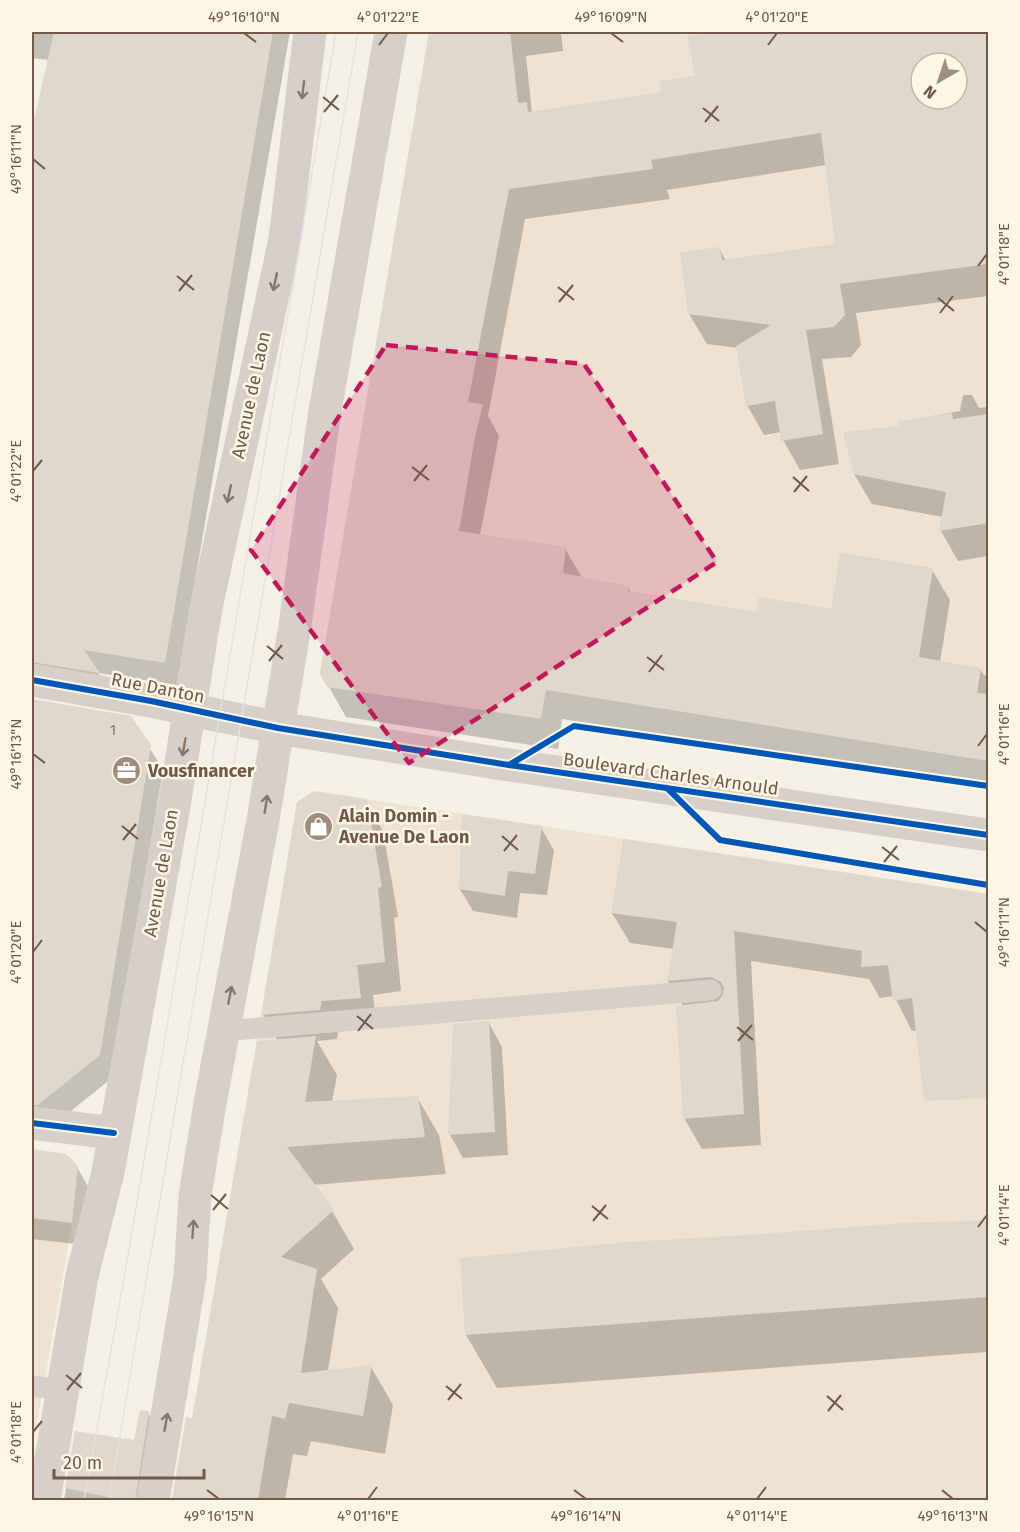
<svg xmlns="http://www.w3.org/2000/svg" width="1020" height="1532" font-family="'Fira Sans',sans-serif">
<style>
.residential{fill:#eee3d2;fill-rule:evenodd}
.shadow{fill:#0003;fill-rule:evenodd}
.building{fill:#e1d8cd;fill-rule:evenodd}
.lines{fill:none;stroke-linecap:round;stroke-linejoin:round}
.lane{stroke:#d7cfc9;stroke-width:21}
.street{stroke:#d7cfc9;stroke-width:33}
.secondary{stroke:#d7cfc9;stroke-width:33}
.tram{stroke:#e3e1e2;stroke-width:1.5}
.cycleway-casing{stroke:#fef6e5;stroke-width:10}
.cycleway{stroke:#0057b8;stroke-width:6}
.oneway{stroke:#8a7668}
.marked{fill:#c2185b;fill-opacity:0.2;stroke:#c2185b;stroke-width:4.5;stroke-dasharray:12 8;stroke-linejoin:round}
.ticks{fill:none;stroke:#705948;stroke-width:2}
.labels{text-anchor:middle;stroke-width:5;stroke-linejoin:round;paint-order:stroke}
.number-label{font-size:15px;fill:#8e7b6c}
.street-label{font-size:18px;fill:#705948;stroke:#fef6e5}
.poi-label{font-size:18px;font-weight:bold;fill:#705948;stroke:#fef6e5;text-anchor:start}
.neatline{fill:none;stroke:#705948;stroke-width:2}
.ticks-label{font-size:15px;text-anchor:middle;fill:#705948}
</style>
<rect width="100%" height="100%" fill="#f5f0e5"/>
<path class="residential" d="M429,32H988V761L546,690L541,719L327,687L320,673ZM921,63H957V99H921Z
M314,791L988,894V1500H179L297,802Z
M32,1149L66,1154L78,1166L72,1223L32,1453Z"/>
<path class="shadow" d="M32,32H290L177,685L98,673L111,695L32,690V138L49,60L32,58Z
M430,32H561L563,51L526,56L532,113L663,93L697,77L689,37L729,32H988V296L856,313L861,345L851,357L822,359L839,464L800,470L783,440L781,432L764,435L747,405L738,348L707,344L689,314L719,248L726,261L837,246L826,165L667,190L670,199L525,219L488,416L499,436L480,535L565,548L582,578L628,587L631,593L757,613L832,611L932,570L950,600L940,662L980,669L984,675L988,676V788L562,719L558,749L346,717L321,673ZM921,63H957V99H921Z
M963,395H972L979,408L988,407V556L958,561L941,531L943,517L872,504L854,474L901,427L900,422L960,411Z
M32,700L130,718L163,769L112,1078L51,1127L32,1133Z
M366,801L383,831L398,917L394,918L401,991L373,995L377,1027L338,1031L337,1039L317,1041L337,1075L332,1102L417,1097L439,1135L446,1174L313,1185L332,1211L354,1249L321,1279L338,1308L328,1371L371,1367L393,1405L385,1454L311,1441L307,1456L293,1454L285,1500H173L187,1419L194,1420L278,1041L263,1015Z
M541,828L554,850L547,895L520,893L517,918L473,911L460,889Z
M624,840L988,896V1081L938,1089L917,1030L912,1031L894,996L880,998L869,979L751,961L761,1145L702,1149L684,1118L683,1006L668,981L674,949L630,943L612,913Z
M489,1023L502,1047L508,1155L463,1158L450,1135Z
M32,1151L66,1155L77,1167L90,1190L84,1245L32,1239Z
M988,1222V1352L497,1388L466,1335L904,1224Z
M148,1413L170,1451L161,1500H64L76,1433L135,1442Z"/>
<path class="building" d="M54,32H273L165,663L84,650L100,673L32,662V129Z
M429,32H510L518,103L527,102L528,112L661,92L659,81L695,76L687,36L718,32H988V264L840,284L845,315L834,327L806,330L823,434L781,441L775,401L746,406L736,346L771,325L688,314L680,252L720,247L722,260L835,244L821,133L651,160L653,169L509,189L468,402L483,404L475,437L459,531L566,547L563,573L629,586L628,591L756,612L759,597L831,609L840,552L933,568L919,657L981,668L977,693L988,694V761L546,690L541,719L327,687L320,673ZM921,63H957V99H921Z
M952,413L953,419L988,414V523L939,531L946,492L853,474L843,432L899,426L898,421Z
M32,699L131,716L151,745L100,1055L38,1105H32Z
M314,791L367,799L382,887L378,888L385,962L357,965L361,998L322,1001L320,1010L261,1015L297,802Z
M462,814L542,826L535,874L508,871L505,896L459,889Z
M623,839L988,894V1098L924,1101L912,998L893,1001L888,965L861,967L862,951L734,931L744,1114L683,1119L676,1006L718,1001L722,996L724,988L721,982L711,977L667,981L677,922L611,913Z
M489,1021L495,1132L448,1135L453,1024Z
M316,1036L305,1102L418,1096L425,1137L287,1147L334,1210L281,1257L317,1269L301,1373L372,1365L363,1416L289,1403L285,1419L272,1416L258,1500H172L186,1417L192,1418L257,1041Z
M32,1149L66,1154L78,1166L72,1223L32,1218Z
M988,1220V1297L465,1335L460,1258L627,1242L762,1234L904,1223Z
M140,1410L149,1411L135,1500H122L65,1488L75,1431L134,1440Z"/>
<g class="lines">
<path class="lane" d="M223,1031L711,990
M32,1386L63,1390"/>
<path class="street" d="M32,680L151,701L278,728L509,765L988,835
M32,1123L114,1133"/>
<path class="secondary" d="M44,1500L82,1276L108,1172L174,806L206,608L285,239L310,32
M153,1500L190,1277L195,1196L209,1109L263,820L295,625L324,417L391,32"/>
<path class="tram" d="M84,1500L123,1284L336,32
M109,1500L358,32"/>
<defs>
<path id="cycleway" d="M32,680L151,701L278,728L509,765L988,835
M509,765L574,726L988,786
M667,788L720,840L988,885
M32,1123L114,1133"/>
</defs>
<use href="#cycleway" class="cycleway-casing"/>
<use href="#cycleway" class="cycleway"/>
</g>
<defs><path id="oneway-shaft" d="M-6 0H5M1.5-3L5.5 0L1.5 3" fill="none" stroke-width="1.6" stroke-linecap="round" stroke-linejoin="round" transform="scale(1.5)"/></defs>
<g class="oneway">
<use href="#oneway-shaft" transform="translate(303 90) rotate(97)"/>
<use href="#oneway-shaft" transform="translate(275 282) rotate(102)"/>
<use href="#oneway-shaft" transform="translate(229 494) rotate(102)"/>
<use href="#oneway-shaft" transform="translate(184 747) rotate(100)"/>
<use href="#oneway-shaft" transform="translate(266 804) rotate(-81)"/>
<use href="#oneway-shaft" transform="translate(230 995) rotate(-79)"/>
<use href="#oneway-shaft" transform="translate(193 1229) rotate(-86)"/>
<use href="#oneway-shaft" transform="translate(166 1422) rotate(-80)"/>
</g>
<path class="marked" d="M386,345L584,364L717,562L409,763L251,550Z"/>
<path class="ticks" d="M244,33L256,42M611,33L623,42M379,45L388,33M768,45L777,33M323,97L339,110M703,108L719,121M324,112L338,95M705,122L718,106M33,159L45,169M978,266L987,254M177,276L194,290M558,287L574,300M179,291L192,275M938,298L954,311M559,302L573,285M940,313L953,296M412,467L429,480M33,471L42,460M793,477L809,491M414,481L427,465M794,492L807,476M267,646L283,659M647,657L664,670M269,661L282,645M649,672L662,655M978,746L987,734M33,754L45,763M122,826L138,839M502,836L518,850M123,840L136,824M882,847L899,860M504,851L517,835M884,862L897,846M975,922L987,932M33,952L42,940M357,1016L373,1029M737,1027L753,1040M358,1031L371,1014M738,1041L752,1025M211,1195L228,1209M592,1206L608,1219M213,1210L226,1194M593,1221L606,1205M978,1227L987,1215M66,1375L82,1388M446,1386L462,1399M67,1390L81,1373M827,1396L843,1410M448,1400L461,1384M828,1411L841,1395M33,1432L42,1421M207,1490L219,1499M574,1490L586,1499M942,1490L953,1499M368,1499L377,1487M757,1499L766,1487"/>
<defs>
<symbol id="office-disc" viewBox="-11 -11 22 22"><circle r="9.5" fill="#9f8e7f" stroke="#fef6e5"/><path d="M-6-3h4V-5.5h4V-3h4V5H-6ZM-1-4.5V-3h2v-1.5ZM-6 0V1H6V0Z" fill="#fff"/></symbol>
<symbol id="shop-disc" viewBox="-11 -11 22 22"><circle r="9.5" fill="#9f8e7f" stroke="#fef6e5"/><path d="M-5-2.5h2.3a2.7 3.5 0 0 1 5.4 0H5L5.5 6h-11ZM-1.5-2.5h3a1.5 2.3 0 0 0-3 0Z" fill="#fff"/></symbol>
</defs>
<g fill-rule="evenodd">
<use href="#office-disc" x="110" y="754" width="33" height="33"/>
<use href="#shop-disc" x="302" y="810" width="33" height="33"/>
</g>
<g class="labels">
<g class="number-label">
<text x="113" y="735">1</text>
</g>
<g class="street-label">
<text transform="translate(251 395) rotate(-78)" y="6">Avenue de Laon</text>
<text transform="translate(158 688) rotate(11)" y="6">Rue Danton</text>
<text transform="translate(671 774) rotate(8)" y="6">Boulevard Charles Arnould</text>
<text transform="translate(161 873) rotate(-80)" y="6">Avenue de Laon</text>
</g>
<g class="poi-label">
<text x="148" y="777">Vousfinancer</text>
<text x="339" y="822">Alain Domin -<tspan x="339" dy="21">Avenue De Laon</tspan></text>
</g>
</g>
<rect width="1020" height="1532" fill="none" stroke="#fef6e5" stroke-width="66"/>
<g transform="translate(939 81) rotate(219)"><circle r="28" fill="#fef6e5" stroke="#c5b7a6" stroke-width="1.5"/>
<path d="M0-4.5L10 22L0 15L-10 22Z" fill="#9f8e7f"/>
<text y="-9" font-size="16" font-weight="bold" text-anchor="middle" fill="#705948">N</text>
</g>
<path d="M54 1469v9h150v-9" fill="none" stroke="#705948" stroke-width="3"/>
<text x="63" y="1469" font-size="18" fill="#705948" stroke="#fef6e5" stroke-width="4.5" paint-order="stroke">20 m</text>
<rect x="33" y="33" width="954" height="1466" class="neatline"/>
<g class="ticks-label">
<text x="244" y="22">49°16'10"N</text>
<text x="388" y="22">4°01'22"E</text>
<text x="611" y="22">49°16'09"N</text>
<text x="777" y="22">4°01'20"E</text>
<text transform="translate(16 159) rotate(-90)" y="5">49°16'11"N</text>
<text transform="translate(1004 254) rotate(-90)" y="5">4°01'18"E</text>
<text transform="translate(16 471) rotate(-90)" y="5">4°01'22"E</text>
<text transform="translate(1004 734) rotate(-90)" y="5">4°01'16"E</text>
<text transform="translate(16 754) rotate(-90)" y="5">49°16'13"N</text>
<text transform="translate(1004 932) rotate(-90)" y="5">49°16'11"N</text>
<text transform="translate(16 952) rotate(-90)" y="5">4°01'20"E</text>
<text transform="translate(1004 1215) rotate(-90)" y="5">4°01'14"E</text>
<text transform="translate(16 1432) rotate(-90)" y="5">4°01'18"E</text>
<text x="219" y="1521">49°16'15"N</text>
<text x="368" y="1521">4°01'16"E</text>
<text x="586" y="1521">49°16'14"N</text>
<text x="757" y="1521">4°01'14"E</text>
<text x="953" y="1521">49°16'13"N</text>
</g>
</svg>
